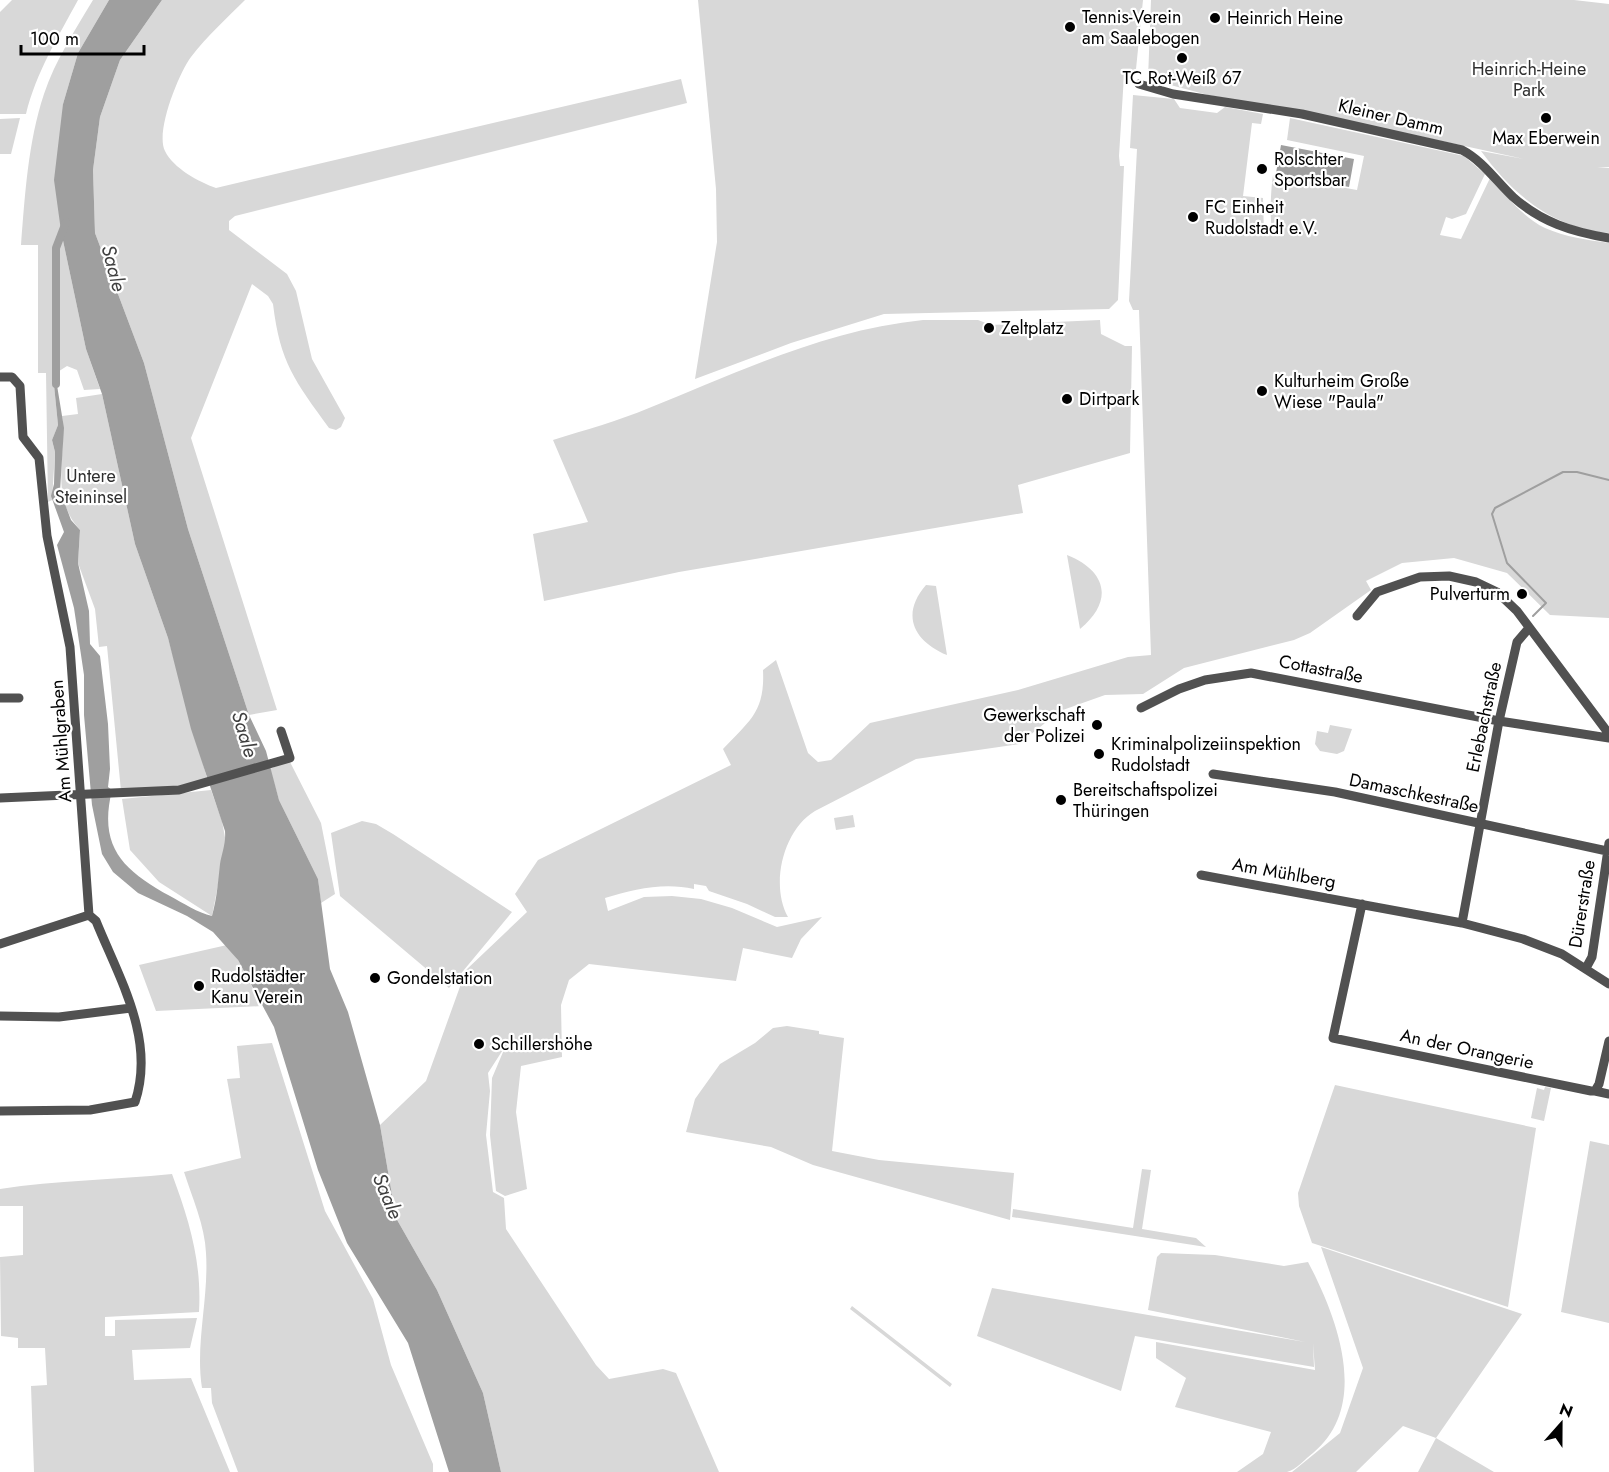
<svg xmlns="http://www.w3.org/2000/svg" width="1609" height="1472" font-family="Jost,sans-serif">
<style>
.green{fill:#d8d8d8}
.water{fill:#9f9f9f}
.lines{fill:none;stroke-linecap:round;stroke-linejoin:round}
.stream{stroke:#9f9f9f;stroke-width:2}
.canal{stroke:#9f9f9f;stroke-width:8}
.minor{stroke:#515151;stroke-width:9}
.poi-dot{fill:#000;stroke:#fff;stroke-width:2}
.labels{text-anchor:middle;stroke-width:4.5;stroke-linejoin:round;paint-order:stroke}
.poi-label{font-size:18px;fill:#000;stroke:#fff;text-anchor:start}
.park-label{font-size:18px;fill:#2f2f2f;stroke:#fff}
.street-label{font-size:18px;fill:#000;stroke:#fff}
.water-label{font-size:20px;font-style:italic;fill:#404040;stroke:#fff}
</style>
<rect width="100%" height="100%" fill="#fff"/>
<path class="green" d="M12,0H78C58,37 36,73 26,114H0V12Z
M93,0H109L78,53L63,104L61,231L86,349L100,389L84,390L77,370L67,366L53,375L58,425L52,440L55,452L52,500L48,502L46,373H38V245H21C25,195 28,142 44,94C55,61 75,30 93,0Z
M162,0H245C227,18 207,36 191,57C179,73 155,132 165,151C173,168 199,182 216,188L681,79L687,103L235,216L229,221V230L287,274L296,291L312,359L345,418L341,427L336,430L329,428C295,381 280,363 273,304L268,296L252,284L191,438L277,710L249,715L188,529L144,363L95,233L93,170L100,117L120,60Z
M698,0H1143L1136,69L1124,75L1119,156L1120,166H1124L1118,300L1109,309L884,314L791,343L695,379L717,242L716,189Z
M1151,0H1574L1609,4V167H1597L1609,168V233C1553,228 1513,195 1481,151L1524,159L1341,119L1208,95L1148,79Z
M1133,95L1174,99L1180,108L1217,113L1225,107L1263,114L1261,124L1252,123L1243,196L1263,198L1264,236L1273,232C1269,221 1271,188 1273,175L1357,190L1364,156L1287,140L1290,118L1464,156L1485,174L1466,214L1452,219L1446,217L1440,235L1461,239L1490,178C1505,195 1524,218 1545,228C1565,237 1588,240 1609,243V618L1550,615L1507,573L1454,558L1402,563L1366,581L1371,590L1310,633L1294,640L1184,668L1143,694L1105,695L1060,711L1019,744L916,759L815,811C783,830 770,885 788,917H775L747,904L709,891L706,886L694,884V889C664,882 634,889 605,898L608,911L644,897L672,896L701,899L732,908L777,927L822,917L801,939L792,958L743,948L736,981L589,964L569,980L561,1005L562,1057L521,1066L516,1112L527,1189L505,1196L496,1191L490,1135L492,1078L506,1045L488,1073L490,1091L486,1135L493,1192L504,1198L506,1229L596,1365L609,1379L663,1369L676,1373L719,1472H501L483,1393L437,1290L396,1218L380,1125L426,1081L466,970L527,912L515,894L538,860L731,765L723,749C750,720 765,712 763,670L776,660L808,753L818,762L831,760L870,723L1018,690L1128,657L1151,655L1139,310H1133L1129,301L1137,149L1130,148Z
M20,118L11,154H0V119Z
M923,320H978L991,325L1100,320L1101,334L1125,346H1132L1130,453L1018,485L1023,513L679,572L544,601L533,534L588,522L553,440C585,430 618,421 649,408C739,372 825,330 923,320Z
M102,394L135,544L168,638L207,778L180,786L121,791L107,646L99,647L95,609L78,563L80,530C49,496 67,457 62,416L78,414L76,398Z
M1067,555C1107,571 1114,601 1080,629Z
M926,585L936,586L947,655C914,641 900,615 926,585Z
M1330,725L1352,729L1344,751L1337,754L1320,751L1315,744L1317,731L1328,733Z
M289,760L321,823L335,894L321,903L318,879L279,800L270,769Z
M211,790L222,821L226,843L212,916L159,882L130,850L122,799Z
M853,815L855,827L836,830L834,818Z
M362,821L376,824L393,834L512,912L449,988L340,896L331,833Z
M227,945L238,960L262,1006L156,1011L139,965Z
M787,1026L819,1031V1034L844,1038L832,1151L879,1160L1014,1173L1010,1220L813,1165L771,1147L686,1132L695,1099L720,1064L755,1043L773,1028Z
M272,1043L325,1211L373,1299L391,1365L433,1464V1472H238L212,1403L211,1388H202C195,1344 209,1298 206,1253C205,1226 192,1197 184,1172L241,1158L227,1079L240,1078L237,1046Z
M1335,1085L1536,1128L1508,1307L1312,1243L1299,1206L1298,1193Z
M1545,1087L1551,1088L1544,1121L1531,1118L1537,1088L1544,1090Z
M1590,1141L1609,1145V1323L1561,1312Z
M1142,1169L1151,1170L1142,1229L1196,1238L1206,1247L1012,1217L1013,1209L1133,1228Z
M172,1174C189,1220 202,1262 199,1312L105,1317V1336H115V1320L197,1318L190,1348L132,1350L134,1380L191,1378L230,1472H34L31,1386L47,1385L45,1348H18V1338L1,1336L0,1257L23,1255V1206H0V1189C56,1180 115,1180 172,1174Z
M1321,1247L1522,1314L1436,1438L1494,1472H1418L1436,1438L1403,1426L1356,1472H1292L1340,1433L1363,1368Z
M1161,1253L1215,1255L1284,1266L1308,1262C1337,1317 1371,1405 1313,1453C1306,1458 1296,1470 1287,1472C1272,1472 1253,1472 1237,1472L1263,1454L1271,1432L1175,1407L1186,1378L1156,1358V1342L1315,1370L1313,1343L1314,1367L1135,1336L1121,1391L977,1336L992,1288L1305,1342L1148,1310L1157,1257Z
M852,1306L952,1384L950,1387L850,1309Z"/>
<path class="water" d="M109,0H162L120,60L100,117L93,170L95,233L144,363L188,529L249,715L266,751L279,800L318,879L330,969L348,1012L380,1125L396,1218L437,1290L483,1393L501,1472H449L408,1343L347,1243L318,1170L274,1027L238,960L213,932L187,916L138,893L113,872L102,854L92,805L84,715V675L74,608L57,545L64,532L51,496L54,484L55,452L52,440L58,425L53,375L55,373L64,428L60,491L71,520L80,530L78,563L89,611L90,644L100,656L108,724L110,769L108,787L112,790C98,847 123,870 170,896C183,903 198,913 212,916C217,898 218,882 220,864C222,852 226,844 225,831L191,729L168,638L135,544L102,394L86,349L61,231L54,180L63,104L78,53Z
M1281,145L1354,159L1349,187L1276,173Z"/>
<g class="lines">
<path class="stream" d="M1533,616L1546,603L1507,563L1492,514L1495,508L1563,472H1577L1609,480"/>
<path class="canal" d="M56,384V248L66,222"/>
<path class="minor" d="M1139,84L1173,94L1302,114L1462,150C1483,161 1496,181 1513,197C1541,222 1572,232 1609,238
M0,377H12L20,386L23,437L39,458L47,536L70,647L89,915L96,921C119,978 156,1039 135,1102L90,1110L0,1111
M1357,616L1377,592L1420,577L1449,576L1476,582L1497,592L1517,611L1609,734
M0,698H19
M1141,708L1179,689L1205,680L1251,673L1499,721L1609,738
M1213,774L1335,792L1607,851
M0,798L179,790L290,758L281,731
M1201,875L1462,923L1523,939L1562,954L1609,984
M1362,904L1333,1038L1591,1091H1595L1599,1084L1609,1041
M1462,923L1499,721L1517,642L1529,628
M0,944L89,915
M1586,968L1592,957L1609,843
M0,1016L59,1017L131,1008
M1595,1091L1609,1094"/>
</g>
<g class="poi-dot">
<circle cx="1215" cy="18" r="6"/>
<circle cx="1070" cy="27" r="6"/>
<circle cx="1182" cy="58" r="6"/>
<circle cx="1546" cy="118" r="6"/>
<circle cx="1262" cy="169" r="6"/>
<circle cx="1193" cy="217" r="6"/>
<circle cx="989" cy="328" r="6"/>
<circle cx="1262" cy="391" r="6"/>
<circle cx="1067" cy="399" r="6"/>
<circle cx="1522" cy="594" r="6"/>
<circle cx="1097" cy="725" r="6"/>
<circle cx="1099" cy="754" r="6"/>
<circle cx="1061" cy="800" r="6"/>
<circle cx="375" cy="978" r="6"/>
<circle cx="199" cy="986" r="6"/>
<circle cx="479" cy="1044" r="6"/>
</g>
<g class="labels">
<g class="poi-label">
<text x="1082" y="23">Tennis-Verein<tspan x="1082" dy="21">am Saalebogen</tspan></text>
<text x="1227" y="24">Heinrich Heine</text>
<text x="1182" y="84" text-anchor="middle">TC Rot-Weiß 67</text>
<text x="1546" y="144" text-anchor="middle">Max Eberwein</text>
<text x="1274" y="165">Rolschter<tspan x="1274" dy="21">Sportsbar</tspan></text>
<text x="1205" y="213">FC Einheit<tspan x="1205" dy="21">Rudolstadt e.V.</tspan></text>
<text x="1001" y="334">Zeltplatz</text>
<text x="1274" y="387">Kulturheim Große<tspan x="1274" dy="21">Wiese "Paula"</tspan></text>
<text x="1079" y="405">Dirtpark</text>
<text x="1510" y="600" text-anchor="end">Pulverturm</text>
<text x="1085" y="721" text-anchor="end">Gewerkschaft<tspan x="1085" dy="21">der Polizei</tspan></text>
<text x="1111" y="750">Kriminalpolizeiinspektion<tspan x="1111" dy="21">Rudolstadt</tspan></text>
<text x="1073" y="796">Bereitschaftspolizei<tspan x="1073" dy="21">Thüringen</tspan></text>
<text x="211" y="982">Rudolstädter<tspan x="211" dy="21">Kanu Verein</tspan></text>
<text x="387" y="984">Gondelstation</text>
<text x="491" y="1050">Schillershöhe</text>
</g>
<g class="park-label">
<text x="1529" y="75">Heinrich-Heine<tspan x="1529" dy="21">Park</tspan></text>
<text x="91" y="482">Untere<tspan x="91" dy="21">Steininsel</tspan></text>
</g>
<g class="street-label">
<text transform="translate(1391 117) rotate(13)" y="6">Kleiner Damm</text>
<text transform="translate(1321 669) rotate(11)" y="6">Cottastraße</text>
<text transform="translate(1484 717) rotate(-78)" y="6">Erlebachstraße</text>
<text transform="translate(61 741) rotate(-94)" y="6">Am Mühlgraben</text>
<text transform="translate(1414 793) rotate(12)" y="6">Damaschkestraße</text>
<text transform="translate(1284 873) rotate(10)" y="6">Am Mühlberg</text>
<text transform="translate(1582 904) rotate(-81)" y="6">Dürerstraße</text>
<text transform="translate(1467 1049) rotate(12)" y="6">An der Orangerie</text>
</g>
<g class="water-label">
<text transform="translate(114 268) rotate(75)" y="7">Saale</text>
<text transform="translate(245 734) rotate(73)" y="7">Saale</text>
<text transform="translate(388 1196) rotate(67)" y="7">Saale</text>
</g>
</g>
<g transform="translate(1561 1424) rotate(21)" stroke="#ffffff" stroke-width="4.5" paint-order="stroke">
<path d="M0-4.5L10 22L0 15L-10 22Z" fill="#000000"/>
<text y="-9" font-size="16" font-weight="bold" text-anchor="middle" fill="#000000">N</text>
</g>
<path d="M21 45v9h123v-9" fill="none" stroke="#000000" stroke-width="3"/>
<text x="30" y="45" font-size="18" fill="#000000" stroke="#ffffff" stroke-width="4.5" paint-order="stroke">100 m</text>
</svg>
